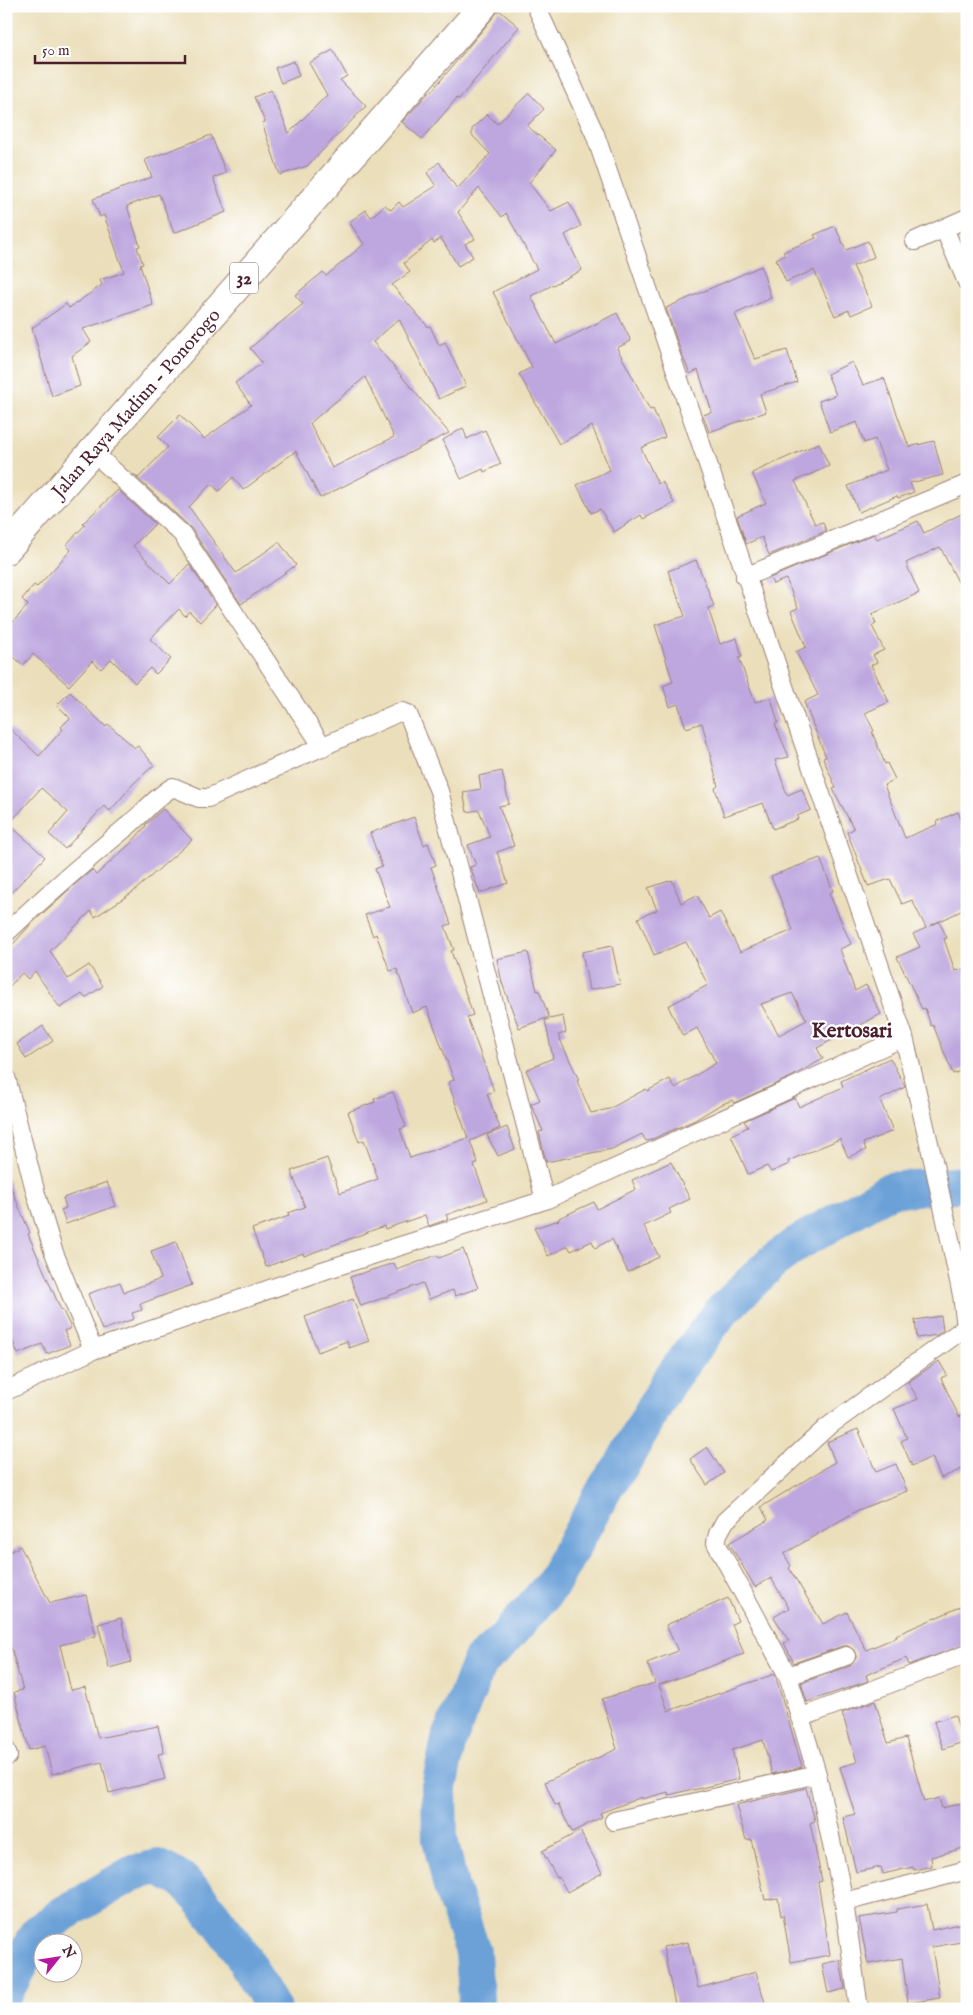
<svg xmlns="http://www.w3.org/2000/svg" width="973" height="2015" font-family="'IM FELL English',serif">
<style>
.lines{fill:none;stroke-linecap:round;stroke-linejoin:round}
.river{stroke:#6ca1d8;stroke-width:36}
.building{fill:#bea7df;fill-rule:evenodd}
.minor-casing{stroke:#9a7f73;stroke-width:20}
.trunk-casing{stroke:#9a7f73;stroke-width:30}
.minor{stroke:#fff;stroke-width:18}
.trunk{stroke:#fff;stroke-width:28}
.labels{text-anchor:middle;stroke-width:4.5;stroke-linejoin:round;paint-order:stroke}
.shield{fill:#fff;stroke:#80626b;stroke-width:1}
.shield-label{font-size:18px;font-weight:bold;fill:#4a1f2b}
.street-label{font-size:19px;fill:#4a1f2b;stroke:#fff}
.quarter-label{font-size:21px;font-weight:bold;fill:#4a1f2b;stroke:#fff}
</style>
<rect width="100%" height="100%" fill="#fff"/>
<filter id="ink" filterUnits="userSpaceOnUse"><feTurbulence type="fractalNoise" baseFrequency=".02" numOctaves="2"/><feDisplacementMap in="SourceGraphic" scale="10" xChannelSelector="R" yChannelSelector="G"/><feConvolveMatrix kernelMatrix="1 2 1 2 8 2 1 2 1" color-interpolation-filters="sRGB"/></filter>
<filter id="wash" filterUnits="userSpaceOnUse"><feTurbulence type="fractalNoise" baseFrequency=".0096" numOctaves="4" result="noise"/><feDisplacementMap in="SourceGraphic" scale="20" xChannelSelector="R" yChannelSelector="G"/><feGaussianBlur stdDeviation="1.12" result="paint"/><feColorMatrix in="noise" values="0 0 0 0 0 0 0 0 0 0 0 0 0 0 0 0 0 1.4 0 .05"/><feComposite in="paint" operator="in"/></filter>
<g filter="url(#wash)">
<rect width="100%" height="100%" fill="#ebdfbb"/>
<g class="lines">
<path class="river" d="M6,1991L37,1933L63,1914L133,1873L158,1867L183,1881L203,1902L236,1945L273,2009
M474,2009L476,2000L473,1952L451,1887L440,1839L439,1787L449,1740L480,1661L499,1645L551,1586L607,1485L623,1463L667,1384L720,1313L772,1262L798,1243L890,1190L967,1184"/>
</g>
<g id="blocks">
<path class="building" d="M499,10L519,27L459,99L457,98L422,139L402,122L430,91L431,92Z
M333,50L347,76L340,80L366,106L307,166L280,175L262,123L265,122L254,97L271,90L289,133L327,95L309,63Z
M294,61L299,76L281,83L275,68Z
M529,93L544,109L527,126L556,150L529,183L551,211L569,202L581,226L565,235L582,270L531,296L556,344L617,313L631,341L617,348L650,410L653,409L665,437L641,448L658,484L662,481L674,503L643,519L641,515L614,532L600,509L591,513L577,485L610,470L592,426L559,444L519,374L532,367L493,292L537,269L506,213L502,217L479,188L458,212L475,239L465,244L473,257L458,266L441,238L434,243L432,240L404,263L410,272L392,285L428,327L430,326L439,345L445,342L466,386L439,399L399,319L373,342L449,433L320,498L296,451L243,490L233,477L219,491L211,484L189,507L236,573L279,542L296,565L241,604L191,528L133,474L138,478L168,447L158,437L180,415L204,439L251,405L235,383L262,363L250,348L303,304L295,295L323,272L326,276L364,244L349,222L366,210L371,217L385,205L391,210L399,202L403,207L436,186L427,173L439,162L457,189L490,154L472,135V129L487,114L497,124ZM365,377L394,437L332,468L310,423Z
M211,135L226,173L213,178L226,212L174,233L159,194L127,206L140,246L137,247L143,264L140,265L153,305L83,329L91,342L72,356L80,386L52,396L32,328L66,304L69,308L102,285L100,280L124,272L104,215L100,217L93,199L152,177L145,160Z
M835,226L846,250L868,241L874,257L853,266L872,306L851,315L849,310L835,316L814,270L786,282L776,259L785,255L783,252L816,238L814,235Z
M761,266L771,298L735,314L755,359L787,350L797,382L760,394L766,412L709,432L703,415L712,412L698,370L690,374L682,355L666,308Z
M852,362L863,385L884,378L909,447L934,441L943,475L910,483L914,492L898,498L897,496L859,512L848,486L887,470L875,439L864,443L857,422L830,432L819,401L836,395L827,374Z
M463,428L467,439L485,430L501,464L484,472L483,469L461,479L443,440Z
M819,443L829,466L795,481L815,524L823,522L826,531L769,555L762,537L746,544L737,516L766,503L752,473Z
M118,490L155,524L133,546L170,584L189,564L216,605L200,622L189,611L185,616L179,609L150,639L171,659L156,674L150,668L135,683L111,659L101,669L92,661L69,686L33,654L23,665L6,650V630L28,605L22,599L34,585L37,587L71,550L66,545L85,525L83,523Z
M967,511V599L940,547L906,563L919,593L872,614L876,624L872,626L884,650L873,655L877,662L871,665L889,702L865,713L874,731L872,732L885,764L887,763L895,779L884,785L905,838L938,824L937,821L958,812L967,833V845L962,847L967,859V908L930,926L939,921L947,938L944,939L955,971L967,968V1068L953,1074L933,1025L931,1026L925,1008L922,1009L897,957L920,947L913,934L926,928L912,900L902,904L890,879L868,886L847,832L854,829L833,789L836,788L823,758L826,757L804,702L818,695L796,652L806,647L791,611L798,608L786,579L773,584L770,578L874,534L877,539L918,521L924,533Z
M696,560L714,606L708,608L720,644L737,638L742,657L739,658L755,702L771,698L778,723L775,724L789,757L775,760L787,795L802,789L811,810L797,816L798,819L773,829L763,803L724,816L715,788L718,786L702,723L686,728L678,704L670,707L663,686L673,682L655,625L685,616L668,571Z
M70,692L106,727L108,724L135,748L138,746L154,765L134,783L110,811L104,806L65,849L49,834L68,812L41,788L9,824L45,857L6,898V725L39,756L63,729L61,727L70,718L57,705Z
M502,771L509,804L499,806L514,846L497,852L508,883L480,893L470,867L476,865L468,845L490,837L479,810L467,812L463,792L481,789L479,776Z
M163,809L192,840L133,892L95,917L91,911L50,951L68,979L89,965L103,986L85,998L82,994L60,1008L35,971L28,979L22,973L6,990V952L31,924L74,885L92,870L96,875L130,844L146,826L145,825Z
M414,817L424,845L428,843L436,865L431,867L451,924L445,926L454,950L451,951L473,1015L467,1017L494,1091L487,1094L500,1128L470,1141L478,1163L474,1165L487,1200L446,1215L448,1219L429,1226L425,1215L385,1229L384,1226L304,1256L303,1253L266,1267L252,1229L289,1216L288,1213L305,1207L291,1171L327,1158L340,1193L378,1179L364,1140L359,1142L348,1112L375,1102L374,1099L393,1092L406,1127L400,1129L410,1158L468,1138L448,1082L454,1080L427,1007L412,1013L397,969L390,971L376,934L373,936L365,915L390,907L375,869L382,866L370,833Z
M820,858L833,891L829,893L851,944L840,949L855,991L866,985L881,1014L817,1048L823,1059L791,1077L734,1103L732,1100L718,1106L695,1120L650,1140L646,1141L642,1134L612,1149L546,1162L539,1132L543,1131L531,1104L540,1100L526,1070L553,1058L545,1020L563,1016L566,1033L558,1035L579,1080L577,1081L591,1113L609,1109L646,1089L647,1091L670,1079L675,1088L716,1063L697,1028L683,1036L668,1006L708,985L686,942L654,955L638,918L657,910L648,888L672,880L681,903L697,895L709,918L720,912L740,952L793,930L771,876ZM792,993L807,1020L779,1035L761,1004Z
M612,946L620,984L589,990L582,952Z
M528,952L537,991L539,990L549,1017L519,1028L502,983L497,959Z
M43,1026L53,1041L26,1059L17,1044Z
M890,1058L905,1087L880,1100L893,1131L863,1143L866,1150L848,1157L840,1139L788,1161L789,1164L771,1172L767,1166L748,1174L731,1135L748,1127L744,1121L795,1098L799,1107L843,1087L841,1081Z
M507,1127L515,1149L498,1156L487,1135Z
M671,1162L690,1199L669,1209L671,1213L644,1226L659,1257L628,1272L612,1239L595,1248L592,1241L571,1251L568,1246L548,1256L534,1228L559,1220V1218L594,1202L597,1209L636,1189L632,1180Z
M6,1176L30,1233L28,1234L61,1310L62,1309L71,1328L64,1331L70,1345L47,1354L42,1344L18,1354L6,1326Z
M107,1182L116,1206L66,1224L61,1210L66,1208L63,1198Z
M176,1242L192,1285L140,1304L142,1310L132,1313L134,1319L102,1330L88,1294L120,1282L124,1292L161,1279L151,1251Z
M463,1249L478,1288L455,1296L453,1290L429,1299L423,1283L361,1306L350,1277L394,1263L397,1270L437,1255L439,1258Z
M353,1299L369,1341L349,1348L347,1341L318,1352L305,1317Z
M941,1316L943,1330L937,1335L917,1338L915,1320Z
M939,1361L947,1375L941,1378L959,1417L967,1414V1467L941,1478L932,1457L912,1466L901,1441L907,1438L894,1409L918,1399L908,1382Z
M858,1429L876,1472L896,1464L907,1491L858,1510L784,1554L791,1566L789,1568L823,1624L847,1612L866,1650L897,1637L896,1635L967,1604V1644L909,1665L906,1658L866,1675L868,1681L807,1702L801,1683L850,1666L856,1658V1652L848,1646H843L794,1663L784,1643L789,1641L774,1617L789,1608L771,1578L755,1587L729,1543L768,1520L761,1507L835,1462L827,1442Z
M707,1447L724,1473L707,1485L690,1459Z
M20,1546L50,1603L86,1595L96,1636L60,1645L71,1690L85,1687L98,1738L158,1726L164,1753L158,1754L165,1779L109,1793L102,1762L52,1774L45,1746L29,1750L14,1692L23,1690L6,1630V1554Z
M728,1598L738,1621L732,1624L744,1654L659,1685L668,1711L775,1674L802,1767L772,1774L763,1740L732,1750L739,1779L693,1790V1789L669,1795L668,1792L642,1799V1797L600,1813L602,1817L572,1832L558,1804L555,1805L545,1782L617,1749L602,1699L655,1683L647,1663L678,1651L666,1625Z
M121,1618L131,1662L109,1668L98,1624Z
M875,1701L888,1743L906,1738L924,1802L939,1798L942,1808L967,1802V1847L931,1857L932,1866L914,1870L913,1867L883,1874L881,1867L856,1872L843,1817L855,1814L840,1767L857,1762L842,1713Z
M955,1715L963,1742L943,1749L934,1722Z
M806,1788L815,1821L810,1823L822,1881L818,1882L830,1955L791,1962L783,1915L781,1916L778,1898L765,1900L751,1839L746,1840L736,1805Z
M580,1831L602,1873L567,1892L559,1877L557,1878L542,1851Z
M927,1904L932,1930L967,1922V1941L932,1947L940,1998L908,2003L902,1958L868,1964L859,1918L897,1912V1909Z
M688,1942L698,1988L756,1972L766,2006L757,2009H676L663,1947Z
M840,1960L845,1989L828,1993L822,1964Z"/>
</g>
</g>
<g filter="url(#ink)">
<use href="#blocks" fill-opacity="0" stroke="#9a7f73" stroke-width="1"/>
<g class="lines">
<defs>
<path id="minor" d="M536,6L595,134L904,1037L933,1160L962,1295L966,1327L826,1428L725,1521L718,1534L716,1543L788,1676L817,1774L844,1902L859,2009
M944,228L967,282
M915,241L967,218
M92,451L182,534L323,747
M745,577L967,484
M6,933C46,895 88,859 130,824C144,812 157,796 173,787L199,798H208L397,713L403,712L408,714L439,791L545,1200
M6,1077L36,1194L53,1250L93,1350
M6,1391L93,1350L325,1270L545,1200L904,1037
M788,1676L846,1656
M800,1718L967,1654
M6,1750L8,1756
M614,1821L817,1774
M844,1902L967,1870"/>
<g id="trunk">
<path id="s1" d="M6,550L483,6"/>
</g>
</defs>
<use href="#minor" class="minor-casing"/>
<use href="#trunk" class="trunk-casing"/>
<use href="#minor" class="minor"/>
<use href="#trunk" class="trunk"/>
</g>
</g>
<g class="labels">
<rect class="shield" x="230" y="262.5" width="28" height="31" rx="4"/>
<g class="shield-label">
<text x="244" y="284">32</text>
</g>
<g class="street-label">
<text dy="7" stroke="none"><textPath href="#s1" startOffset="196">Jalan Raya Madiun - Ponorogo</textPath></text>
</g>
<g class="quarter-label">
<text x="852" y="1037">Kertosari</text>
</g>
</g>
<rect width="973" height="2015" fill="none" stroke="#fff" stroke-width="25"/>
<g transform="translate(58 1958) rotate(60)"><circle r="24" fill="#ffffff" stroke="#b7a5aa"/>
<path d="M0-4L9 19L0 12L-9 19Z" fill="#b5179e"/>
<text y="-8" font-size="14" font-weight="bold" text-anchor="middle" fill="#4a1f2b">N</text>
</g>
<path d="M35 55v8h150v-8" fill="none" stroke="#4a1f2b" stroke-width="2.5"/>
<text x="42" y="55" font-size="15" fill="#4a1f2b" stroke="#ffffff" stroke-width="4" paint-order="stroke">50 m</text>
</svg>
